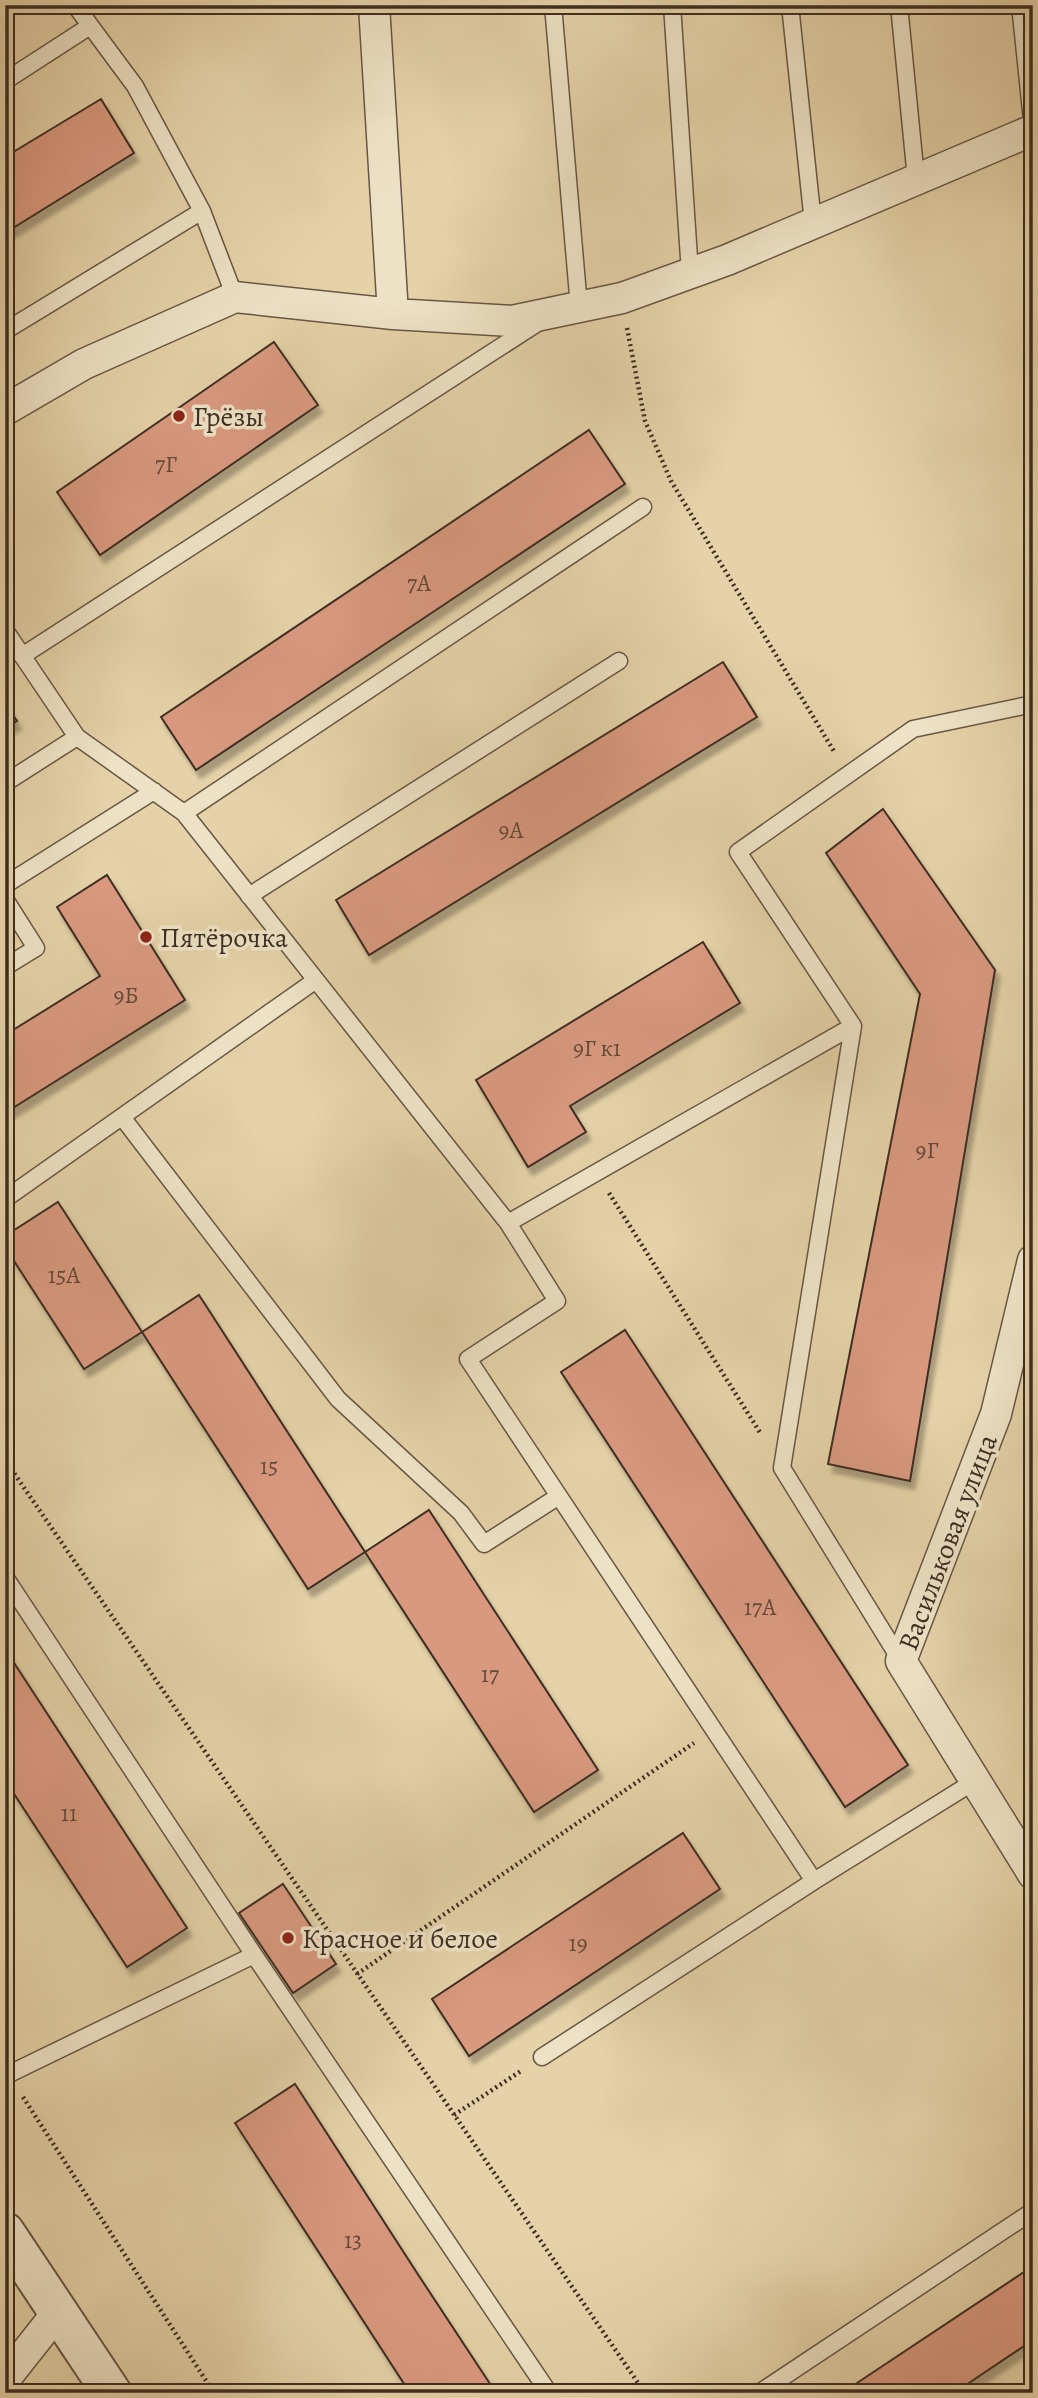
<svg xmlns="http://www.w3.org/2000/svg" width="1038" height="2398" font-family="Alegreya,serif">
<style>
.building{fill:#d9997f;stroke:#3e2e23;stroke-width:2;filter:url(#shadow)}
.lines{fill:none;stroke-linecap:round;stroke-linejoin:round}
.service-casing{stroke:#685744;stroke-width:19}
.minor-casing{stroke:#685744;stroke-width:33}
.tertiary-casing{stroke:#685744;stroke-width:42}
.path{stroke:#3e2e23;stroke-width:4.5;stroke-dasharray:2 3.5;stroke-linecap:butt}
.service{stroke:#eee2c6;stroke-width:16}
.minor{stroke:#eee2c6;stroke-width:30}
.tertiary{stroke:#eee2c6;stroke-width:38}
.poi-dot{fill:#8f2418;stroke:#eee2c6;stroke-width:2.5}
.labels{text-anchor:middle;stroke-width:7;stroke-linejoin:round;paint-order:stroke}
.number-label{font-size:24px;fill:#65493a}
.poi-label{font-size:28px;fill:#3e2e23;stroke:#eee2c6;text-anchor:start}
.street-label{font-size:28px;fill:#3e2e23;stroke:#eee2c6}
</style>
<defs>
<filter id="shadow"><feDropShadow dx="4.5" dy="8" stdDeviation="2" flood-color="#0004"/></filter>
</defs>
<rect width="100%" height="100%" fill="#e5d2a8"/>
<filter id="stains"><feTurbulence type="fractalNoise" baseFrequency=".00286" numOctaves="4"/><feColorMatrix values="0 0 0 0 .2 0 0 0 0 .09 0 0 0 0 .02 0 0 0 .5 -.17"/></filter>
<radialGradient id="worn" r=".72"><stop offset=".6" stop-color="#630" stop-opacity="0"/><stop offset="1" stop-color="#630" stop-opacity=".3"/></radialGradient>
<path class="building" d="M101,99L134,153L5,233V157Z
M274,342L318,405L100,555L57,492Z
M589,430L625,484L196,770L161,717Z
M723,662L757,717L369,955L336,900Z
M5,703L17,721L5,729Z
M883,809L995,970L910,1481L828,1464L920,994L826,853Z
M107,875L185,1000L5,1113V1035L100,976L57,907Z
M703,942L740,1003L570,1106L586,1132L528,1167L476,1080Z
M58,1202L142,1332L84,1369L5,1247V1236Z
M199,1295L365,1552L308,1589L142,1332Z
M625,1330L908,1765L845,1807L561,1372Z
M429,1510L598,1770L534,1812L365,1552Z
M5,1649L187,1928L127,1967L5,1780Z
M683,1833L720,1889L469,2056L432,1999Z
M283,1884L336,1964L293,1993L239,1913Z
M295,2084L419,2276L496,2393H410L235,2123Z
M1033,2266V2340L954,2393H842Z"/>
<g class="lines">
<defs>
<path id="service" d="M75,5L135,86L202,211L235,297
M553,5L579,307
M672,5L690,273
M790,5L813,223
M899,5L916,179
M1020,5L1033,130
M5,81L90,26
M5,331L202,211
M5,630L77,737L184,813L508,1223L853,1026L738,852L913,729L1033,704
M22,656L536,324
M5,783L77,737
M184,813L643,507
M5,885L154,791
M249,896L619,661
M5,899L36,948L5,967
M853,1026L782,1468L901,1661
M122,1117L338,1399L461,1513L484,1544L559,1496
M5,1199L316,980
M508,1223L557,1301L468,1359L814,1881L542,2057
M5,1577L254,1955L549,2393
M814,1881L975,1781
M5,2076L254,1955
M759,2393L1033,2211"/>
<path id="minor" d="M374,5L393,314
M5,410L84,364L235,297L393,314L512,321L622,298L727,260L1033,130
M1033,1260L996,1414L901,1661L1033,1874
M5,2379L58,2312"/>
<path id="tertiary" d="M5,2232L112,2393"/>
</defs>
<use href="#service" class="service-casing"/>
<use href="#minor" class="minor-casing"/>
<use href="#tertiary" class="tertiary-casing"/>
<path class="path" d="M627,328L645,421L671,481L835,753
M609,1193L761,1434
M5,1460L645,2393
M357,1974L694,1743
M23,2097L214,2393
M454,2115L521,2071"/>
<use href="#service" class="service"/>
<use href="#minor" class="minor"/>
<use href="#tertiary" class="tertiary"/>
</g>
<g class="poi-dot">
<circle cx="179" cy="416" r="7"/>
<circle cx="146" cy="937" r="7"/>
<circle cx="288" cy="1938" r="7"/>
</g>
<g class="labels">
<g class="number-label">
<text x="166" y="472">7Г</text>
<text x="419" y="591">7А</text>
<text x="511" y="838">9А</text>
<text x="126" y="1003">9Б</text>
<text x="597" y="1056">9Г к1</text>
<text x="927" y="1158">9Г</text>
<text x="64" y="1283">15А</text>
<text x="269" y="1474">15</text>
<text x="760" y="1615">17А</text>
<text x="490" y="1682">17</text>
<text x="69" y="1821">11</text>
<text x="578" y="1951">19</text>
<text x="353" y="2248">13</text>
</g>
<g class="poi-label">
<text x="193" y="426">Грёзы</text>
<text x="160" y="947">Пятёрочка</text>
<text x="302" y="1948">Красное и белое</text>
</g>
<g class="street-label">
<text transform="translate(947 1542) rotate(-69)" y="10">Васильковая улица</text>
</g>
</g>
<rect width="1038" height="2398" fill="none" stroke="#e5d2a8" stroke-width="28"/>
<rect x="7" y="7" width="1024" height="2384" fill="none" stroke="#3e2e23" stroke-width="3.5"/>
<rect x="14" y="14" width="1010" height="2370" fill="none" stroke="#3e2e23" stroke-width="2"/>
<rect width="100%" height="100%" filter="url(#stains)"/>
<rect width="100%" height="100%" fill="url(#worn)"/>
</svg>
